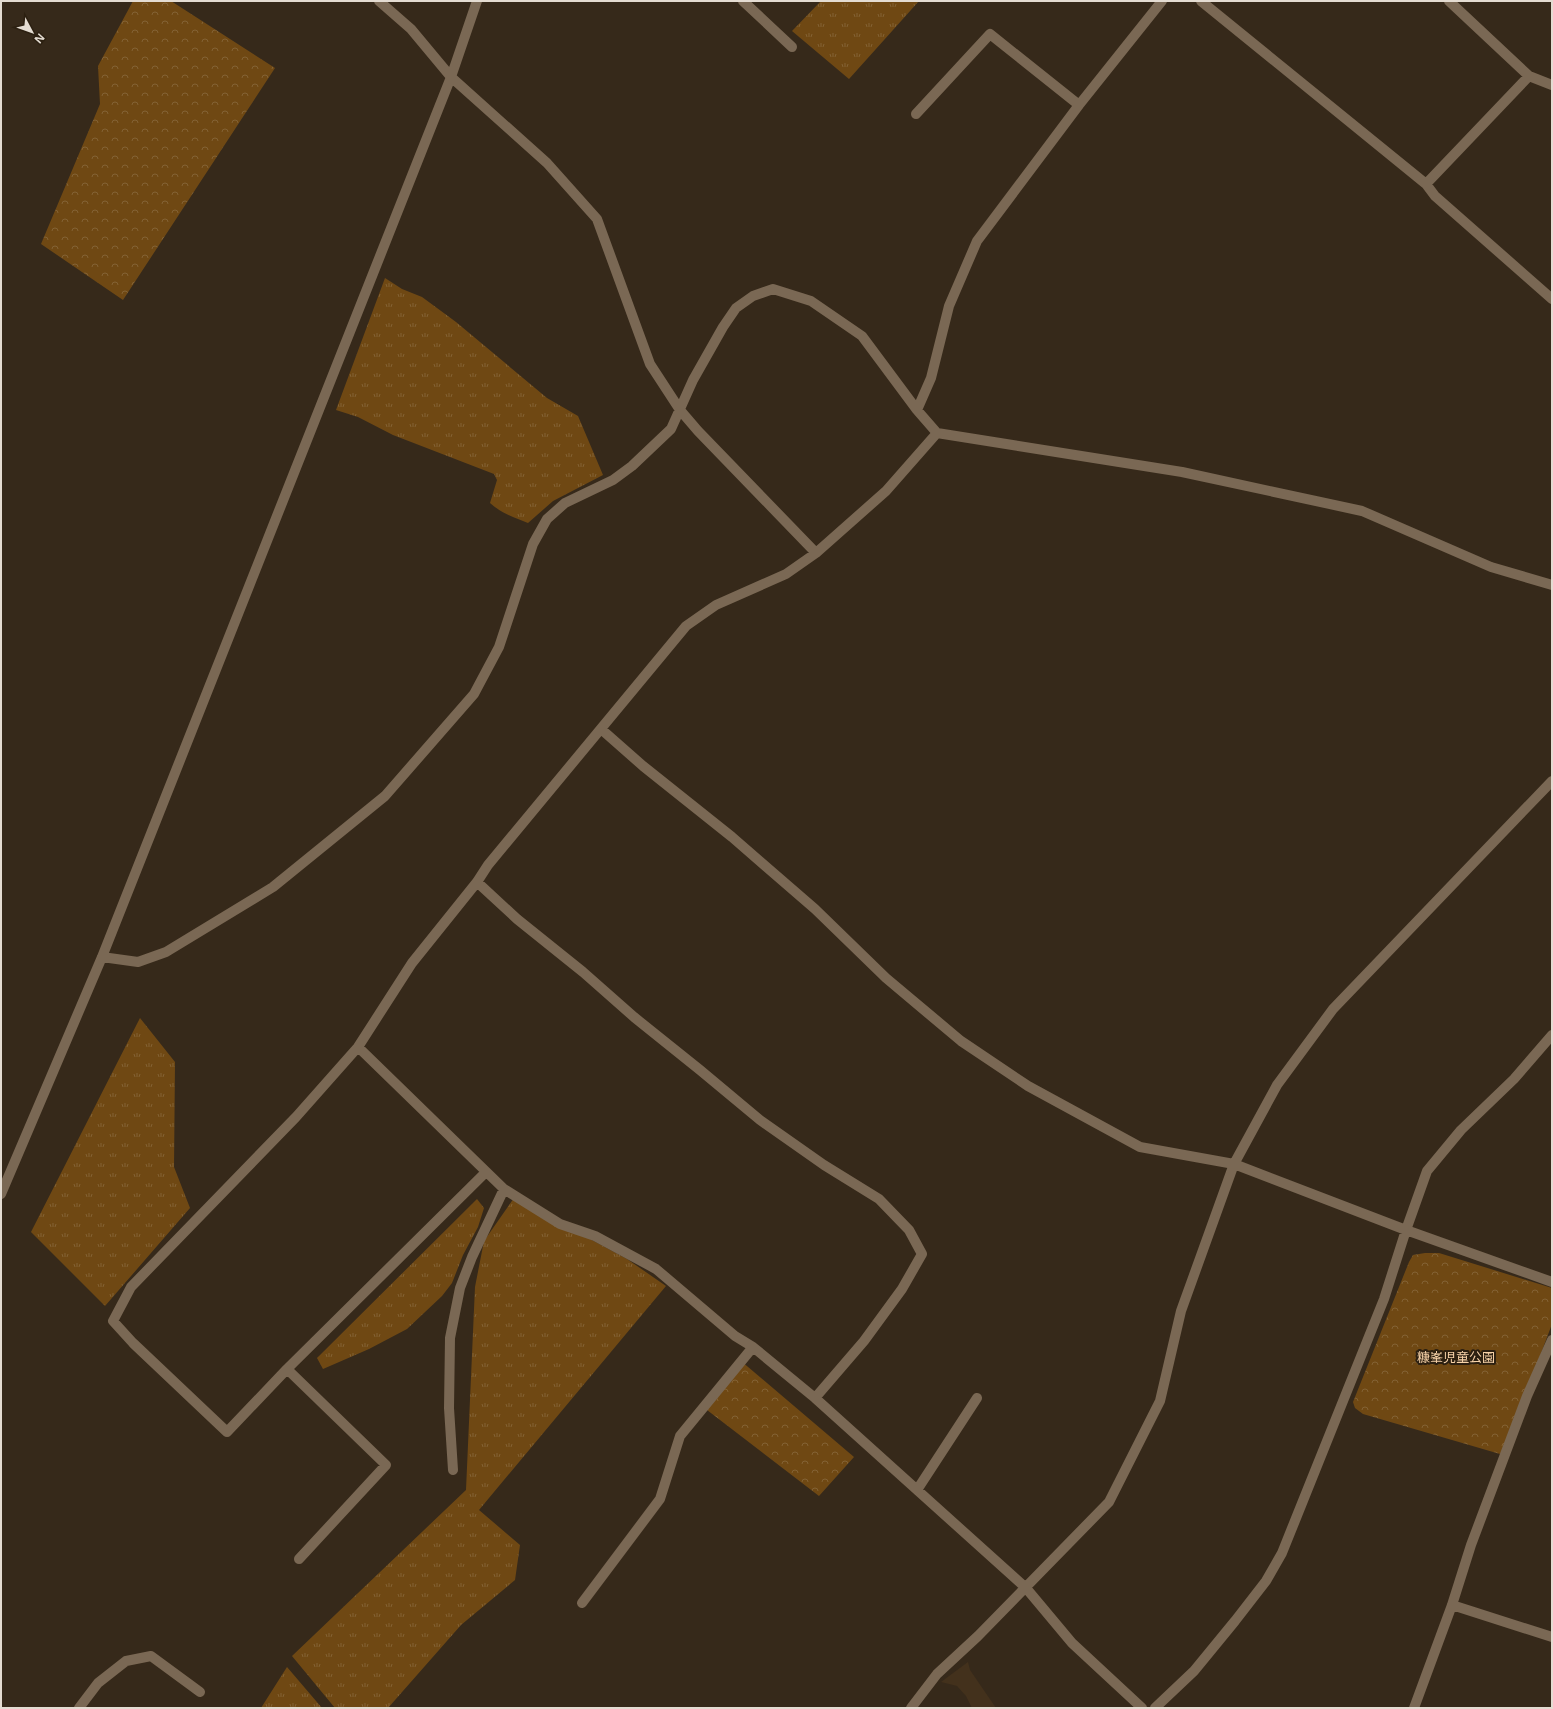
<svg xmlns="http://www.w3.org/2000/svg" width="1553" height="1709" font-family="'Open Sans','Noto Sans JP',sans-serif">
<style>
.built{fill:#43311c}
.grass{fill:url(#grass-tufts)}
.park{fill:url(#park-crowns)}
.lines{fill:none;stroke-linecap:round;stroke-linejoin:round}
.minor{stroke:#7a6854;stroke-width:10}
.labels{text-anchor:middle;stroke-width:4;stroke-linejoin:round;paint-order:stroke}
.park-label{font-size:13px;fill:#f8d3a9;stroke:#2c2011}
</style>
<defs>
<pattern id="grass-tufts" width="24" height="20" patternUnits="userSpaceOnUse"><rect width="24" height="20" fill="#6f4813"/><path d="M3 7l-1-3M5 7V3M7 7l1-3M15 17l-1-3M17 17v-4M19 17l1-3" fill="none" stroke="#836234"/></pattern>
<pattern id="park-crowns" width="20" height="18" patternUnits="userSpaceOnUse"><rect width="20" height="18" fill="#6f4813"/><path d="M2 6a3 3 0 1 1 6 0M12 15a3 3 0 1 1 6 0" fill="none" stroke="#836234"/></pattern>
</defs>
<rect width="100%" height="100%" fill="#36291a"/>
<path class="built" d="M968,1662L970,1670L996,1708H972L966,1696L957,1686L941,1682Z"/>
<path class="grass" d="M821,1H919L849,79L792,31Z
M385,278L402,289L422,297L456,322L547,398L578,416L603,475L553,501L528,523C515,518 501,513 490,503L497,480L494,474L393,435L358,417L336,410Z
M140,1018L175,1062L174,1167L190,1208L105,1306L31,1232Z
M514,1198L627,1259L666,1286L479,1510L520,1545L515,1580L461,1625L388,1708H335L292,1656L466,1490L475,1287L484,1241Z
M477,1199L484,1208L478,1227L463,1255L452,1283L442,1296L407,1329L369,1349L323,1369L317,1358Z
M287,1667L322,1708H261Z"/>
<path class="park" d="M133,1H171L275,68L123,300L41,244L100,104L98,66Z
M1425,1253H1439L1552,1288V1324L1505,1449L1500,1454L1363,1414L1355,1408L1353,1402L1409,1262L1413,1255Z
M741,1361L854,1457L819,1496L707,1410Z"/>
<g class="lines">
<path class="minor" d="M379,1L411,29L451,77L547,163L597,219L650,364L680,410L698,431L816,553
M743,1L792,47
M1201,1L1426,184L1435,196L1552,299
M1449,1L1529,76L1552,85
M916,114L990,34L1079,105
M1426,184L1529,76
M917,410L931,378L949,306L977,241L1079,105L1162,1
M601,729L643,766L732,837L815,909L886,978L961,1041L1028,1086L1140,1147L1234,1164L1406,1230L1552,1282
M477,882L517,919L583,972L634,1017L700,1070L760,1120L824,1165L879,1199L909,1230L922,1254L902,1289L864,1341L815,1398
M102,957L138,962L166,952L273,887L385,796L474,694L499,647L533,544L547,519L565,503L613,480L632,466L671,429L693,380L723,327L736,308L753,296L773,289L811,301L862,336L917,410L937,433L1182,472L1362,511L1491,567L1552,585
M358,1047L504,1189L560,1224L595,1236L656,1269L735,1336L753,1347L815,1398L1026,1588L1072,1643L1142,1708
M486,1172L287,1369L227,1432L133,1343L113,1321L131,1287L296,1117L358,1047L412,963L477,882L488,865L686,626L716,605L786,574L816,553L886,491L937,433
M1,1194L102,957L451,77L477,1
M287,1369L386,1465L299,1559
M453,1470L449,1408L450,1338L460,1288L472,1257L504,1189
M917,1490L977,1398
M582,1603L660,1499L680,1436L753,1347
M1452,1605L1552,1637
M79,1708L98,1683L126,1661L151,1656L200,1692
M911,1708L937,1674L978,1636L1109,1502L1160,1401L1181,1311L1234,1164L1277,1085L1333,1009L1552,781
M1155,1708L1194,1671L1235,1621L1266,1581L1282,1553L1384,1299L1406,1230L1427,1171L1461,1130L1514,1079L1552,1035
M1414,1708L1452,1605L1471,1545L1527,1396L1552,1340"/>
</g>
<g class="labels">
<g class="park-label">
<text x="1456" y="1362">糠峯児童公園</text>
</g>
</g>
<rect width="1553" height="1709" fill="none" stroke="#e4dcd2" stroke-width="4"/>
<g transform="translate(32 32) rotate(131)" stroke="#2c2011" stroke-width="3" paint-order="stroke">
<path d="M0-3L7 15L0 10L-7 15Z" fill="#e4dcd2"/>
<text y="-6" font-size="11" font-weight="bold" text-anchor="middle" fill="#e4dcd2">N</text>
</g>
</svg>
